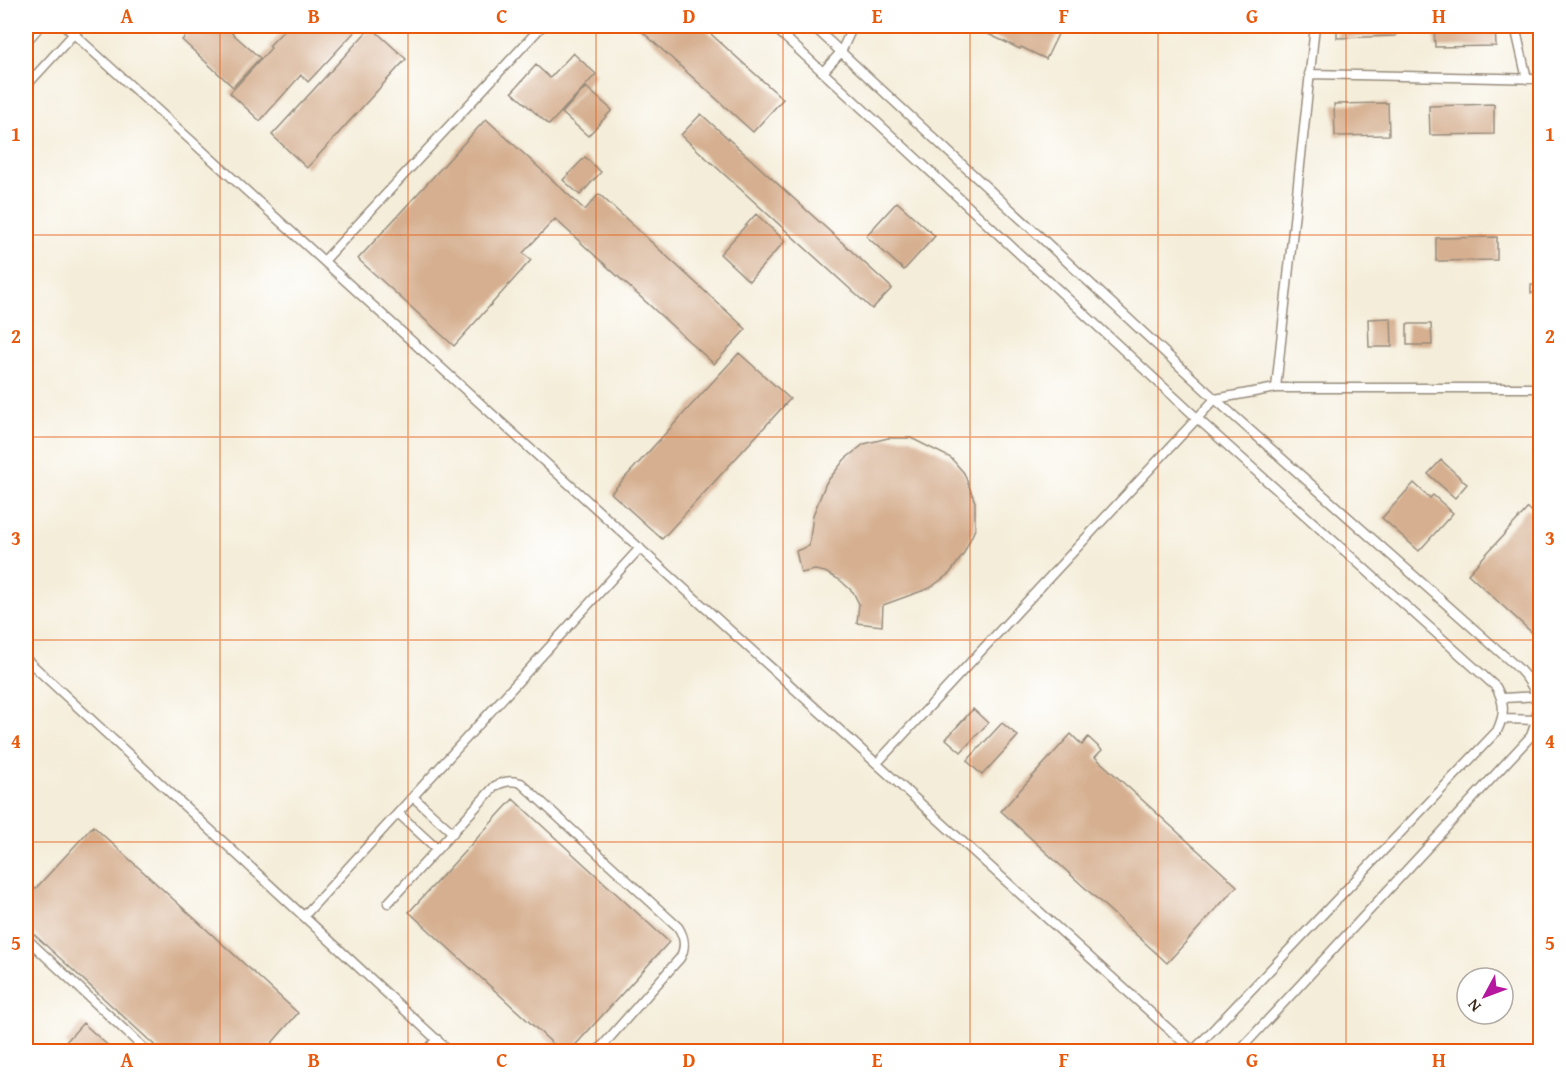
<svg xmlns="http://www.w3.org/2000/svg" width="1566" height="1077" font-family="'Gentium Book Plus',serif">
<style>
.building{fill:#d5af8f}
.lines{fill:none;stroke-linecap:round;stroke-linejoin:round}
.lane-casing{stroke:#988c7c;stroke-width:11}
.lane{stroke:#fff;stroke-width:8}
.grid{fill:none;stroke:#e8590c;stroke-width:1.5;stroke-opacity:0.55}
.neatline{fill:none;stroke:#e8590c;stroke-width:2}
.grid-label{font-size:20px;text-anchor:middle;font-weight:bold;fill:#e8590c}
</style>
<rect width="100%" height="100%" fill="#fff"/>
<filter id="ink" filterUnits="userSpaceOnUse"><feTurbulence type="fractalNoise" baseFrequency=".0167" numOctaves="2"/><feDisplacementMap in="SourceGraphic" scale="12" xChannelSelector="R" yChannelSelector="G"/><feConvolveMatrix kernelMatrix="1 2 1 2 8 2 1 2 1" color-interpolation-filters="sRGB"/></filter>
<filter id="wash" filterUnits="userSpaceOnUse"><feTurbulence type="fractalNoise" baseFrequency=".008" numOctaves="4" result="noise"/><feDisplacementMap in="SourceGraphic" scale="24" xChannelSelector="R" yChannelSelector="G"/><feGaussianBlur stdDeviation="1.35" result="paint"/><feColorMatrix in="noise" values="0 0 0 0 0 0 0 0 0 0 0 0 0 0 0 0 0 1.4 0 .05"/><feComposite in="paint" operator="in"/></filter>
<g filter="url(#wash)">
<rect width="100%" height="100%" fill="#f4edd9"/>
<g id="blocks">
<path class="building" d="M195,26H224L260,58L233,87L182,40Z
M288,26H360L308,82L301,75L260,121L230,93L271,48L269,46Z
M636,26H702L783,99L753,132Z
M971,26H1062L1046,59L1021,47L1020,49Z
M1337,26H1396V36L1337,38Z
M1434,26H1495L1496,46L1435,47Z
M371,27L406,59L307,168L272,135Z
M573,53L596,74L549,125L512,92L536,65L550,78Z
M586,87L612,110L588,136L562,113Z
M1388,103L1389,135L1335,136L1334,104Z
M1494,104V134L1430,135L1429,106Z
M701,114L892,288L872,309L681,135Z
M486,119L585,210L599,194L746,329L714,364L555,219L523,253L531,260L454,346L358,259Z
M585,157L601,172L580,195L563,180Z
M897,202L935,236L904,270L866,236Z
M756,214L785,241L749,281L720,254Z
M1497,237V260L1436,261V238Z
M1531,285H1540V293H1531Z
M1391,318L1392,347H1369L1368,319Z
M1407,324H1431L1432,345H1407Z
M739,353L790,399L662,539L611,493Z
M888,438H911L951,458L964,473L975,502V529L963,555L950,573L930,588L883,605L882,626L857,623L859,604L853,592L840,580L825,572L815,570L801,573L796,551L809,546L813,515L826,483L845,459L864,444Z
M1441,460L1467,484L1455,498L1428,474Z
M1414,483L1430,498L1433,495L1453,513L1419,551L1382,518Z
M1528,508L1540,519V640L1468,574Z
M973,709L988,723L961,752L946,739Z
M1002,723L1018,736L982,775L967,761Z
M1071,734L1082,745L1088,737L1102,750L1095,757L1237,886L1167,963L1001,811Z
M513,799L669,942L569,1052H562L409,912Z
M93,826L298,1013L264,1052H162L26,927V899Z
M83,1023L115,1052H74L65,1043Z"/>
</g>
</g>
<g filter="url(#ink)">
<use href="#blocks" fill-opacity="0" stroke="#988c7c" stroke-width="1.5"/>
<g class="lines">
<defs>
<path id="lane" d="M65,26L1194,1052
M773,26L1198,419L1496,687C1505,703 1505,714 1497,731L1192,1052
M813,26L1215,399L1518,668C1540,691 1542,707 1531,736L1238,1052
M1515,26L1527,79
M26,42L40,26
M823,72L841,52L853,26
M1309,74L1540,79
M26,86L81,26
M324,261L542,26
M1276,388L1315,26
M26,659L450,1052
M1503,698L1540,696
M1503,719L1540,720
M877,763L1215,399L1276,388H1540
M413,797L453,833
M398,813L437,849
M388,903L495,786C505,781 511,780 521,783L678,927C685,938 686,947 680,958L597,1052
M304,916L640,548
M26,938L148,1052
M426,1052L437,1039"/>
</defs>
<use href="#lane" class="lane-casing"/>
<use href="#lane" class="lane"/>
</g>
</g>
<path class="grid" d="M220,26V1052M408,26V1052M596,26V1052M783,26V1052M970,26V1052M1158,26V1052M1346,26V1052M26,235H1540M26,437H1540M26,640H1540M26,842H1540"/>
<rect width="1566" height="1077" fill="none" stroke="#fff" stroke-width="66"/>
<g transform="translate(1485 996) rotate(229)"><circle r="28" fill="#ffffff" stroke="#b1aaa5" stroke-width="1.5"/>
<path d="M0-4.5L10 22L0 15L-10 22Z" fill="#b5179e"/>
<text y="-9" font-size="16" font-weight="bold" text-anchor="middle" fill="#3b2a1e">N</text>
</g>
<rect x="33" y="33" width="1500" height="1011" class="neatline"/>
<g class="grid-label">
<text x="127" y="23">A</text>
<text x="314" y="23">B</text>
<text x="502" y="23">C</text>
<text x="689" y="23">D</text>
<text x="877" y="23">E</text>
<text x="1064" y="23">F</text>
<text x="1252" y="23">G</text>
<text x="1439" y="23">H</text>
<text x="16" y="141">1</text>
<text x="1550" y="141">1</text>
<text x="16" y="343">2</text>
<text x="1550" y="343">2</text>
<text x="16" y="545">3</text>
<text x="1550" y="545">3</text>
<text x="16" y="748">4</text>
<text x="1550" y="748">4</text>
<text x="16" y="950">5</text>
<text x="1550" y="950">5</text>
<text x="127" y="1067">A</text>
<text x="314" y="1067">B</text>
<text x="502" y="1067">C</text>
<text x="689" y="1067">D</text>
<text x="877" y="1067">E</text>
<text x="1064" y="1067">F</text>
<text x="1252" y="1067">G</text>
<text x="1439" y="1067">H</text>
</g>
</svg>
